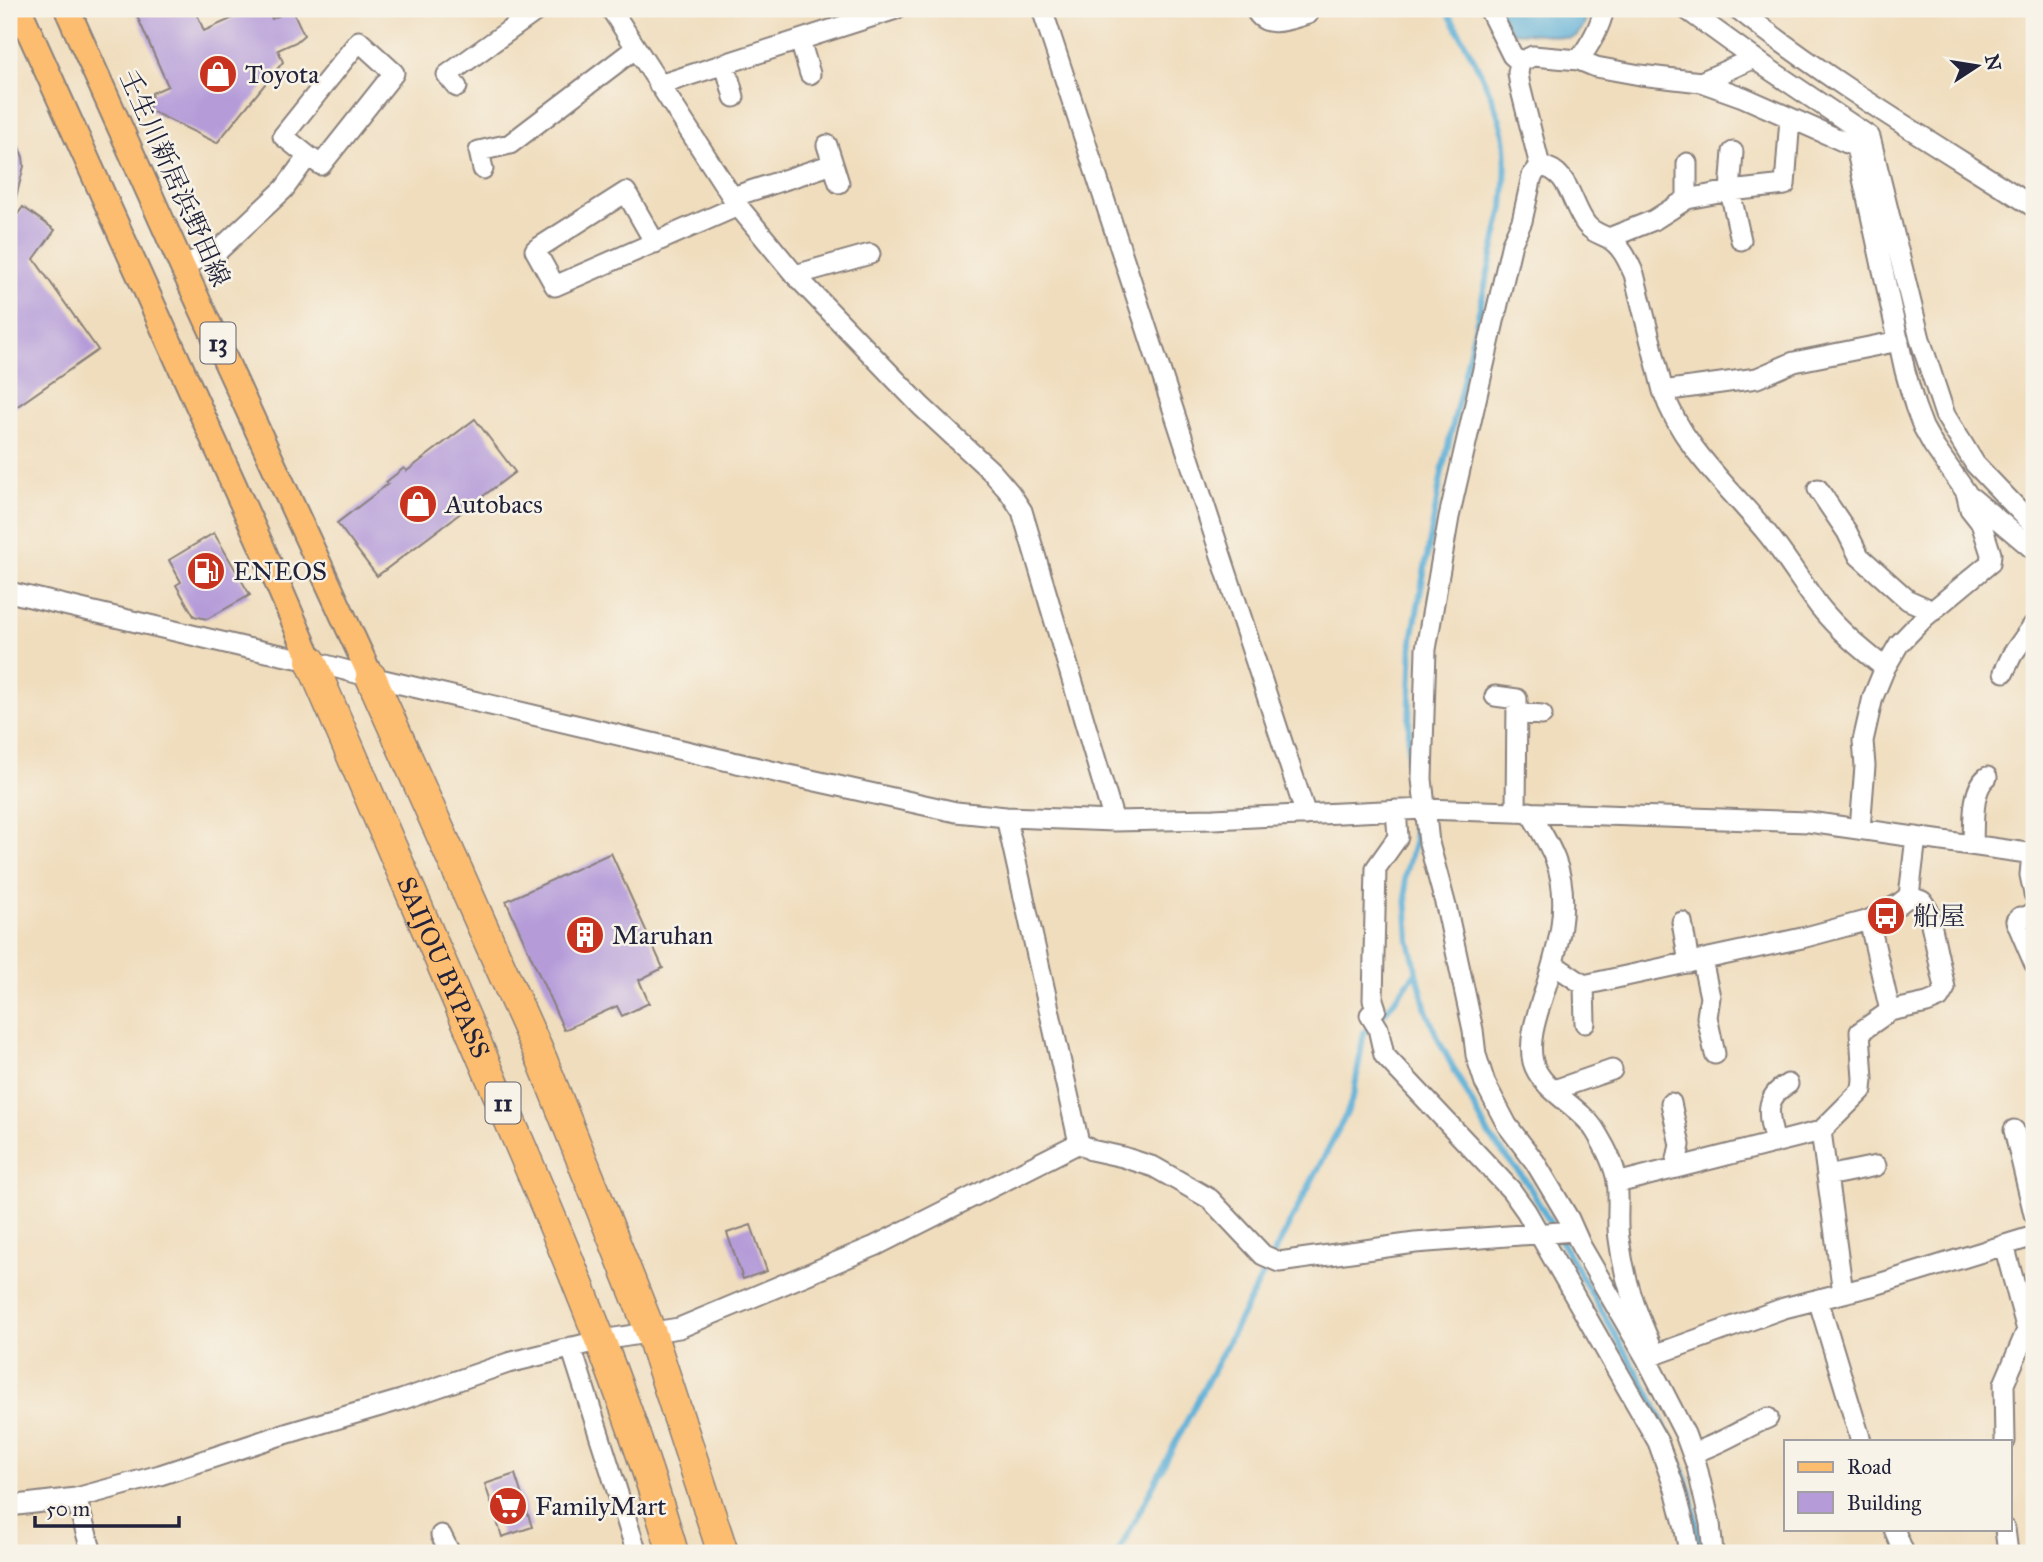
<svg xmlns="http://www.w3.org/2000/svg" width="2043" height="1562" font-family="'IM FELL Great Primer','Noto Serif JP',serif">
<style>
.water{fill:#5bafd7;stroke:#3e6889;stroke-width:2}
.lines{fill:none;stroke-linecap:round;stroke-linejoin:round}
.stream{stroke:#5bafd7;stroke-width:6}
.building{fill:#b59cd9}
.minor-casing{stroke:#89807c;stroke-width:23}
.major-casing{stroke:#89807c;stroke-width:28}
.highway-casing{stroke:#89807c;stroke-width:33}
.minor{stroke:#fff;stroke-width:19}
.major{stroke:#fcbd6f;stroke-width:24}
.highway{stroke:#fcbd6f;stroke-width:30}
.labels{text-anchor:middle;stroke-width:5;stroke-linejoin:round;paint-order:stroke}
.shield{fill:#f7f3e8;stroke:#62616f;stroke-width:2}
.shield-label{font-size:24px;font-weight:bold;fill:#22223b}
.poi-label{font-size:26px;fill:#22223b;stroke:#f7f3e8;text-anchor:start}
.street-label{font-size:26px;fill:#22223b;stroke:#f7f3e8}
</style>
<rect width="100%" height="100%" fill="#f7f3e8"/>
<filter id="ink" filterUnits="userSpaceOnUse"><feTurbulence type="fractalNoise" baseFrequency=".0143" numOctaves="2"/><feDisplacementMap in="SourceGraphic" scale="14" xChannelSelector="R" yChannelSelector="G"/><feConvolveMatrix kernelMatrix="1 2 1 2 8 2 1 2 1" color-interpolation-filters="sRGB"/></filter>
<filter id="wash" filterUnits="userSpaceOnUse"><feTurbulence type="fractalNoise" baseFrequency=".00686" numOctaves="4" result="noise"/><feDisplacementMap in="SourceGraphic" scale="28" xChannelSelector="R" yChannelSelector="G"/><feGaussianBlur stdDeviation="1.57" result="paint"/><feColorMatrix in="noise" values="0 0 0 0 0 0 0 0 0 0 0 0 0 0 0 0 0 1.4 0 .05"/><feComposite in="paint" operator="in"/></filter>
<g filter="url(#wash)">
<rect width="100%" height="100%" fill="#f0ddbd"/>
<path class="water" d="M1498,9H1589L1583,27L1576,36L1569,38L1542,34L1510,32Z"/>
<g class="lines">
<path class="stream" d="M1446,9C1466,44 1494,93 1503,132C1508,157 1505,183 1503,208L1442,472L1412,640L1407,787L1415,840L1405,877L1409,940L1426,1010L1440,1043L1490,1137L1526,1181L1650,1395L1677,1454L1691,1493L1701,1553
M1118,1553L1347,1113L1354,1093L1364,1032L1383,1015L1417,971"/>
</g>
<g id="blocks">
<path class="building" d="M134,9H195L204,31L253,9H267L272,19L292,9L304,35L296,42L278,50L283,62L217,143L149,110L152,93L168,86Z
M9,123L23,157L24,166L14,205L9,204Z
M23,207L55,230L34,259L98,350L9,412V226Z
M475,419L515,472L377,576L337,523L388,484L386,482L404,468L407,471Z
M214,533L250,595L207,619L194,616L176,585L181,582L169,560Z
M611,853L663,968L639,980L649,1003L622,1016L617,1006L564,1030L506,901Z
M751,1225L767,1271L743,1279L727,1233Z
M515,1474L532,1527L502,1537L485,1484Z"/>
</g>
</g>
<g filter="url(#ink)">
<use href="#blocks" fill-opacity="0" stroke="#89807c" stroke-width="2"/>
<g class="lines">
<defs>
<path id="minor" d="M611,9L738,206L795,275L921,406L992,472L1010,493L1022,511L1114,821
M1042,9L1306,815
M1255,9C1266,31 1289,19 1308,14
M1489,9L1512,55L1520,62
M1604,9C1600,28 1590,44 1579,60L1533,56L1520,62L1518,73L1520,86L1540,166L1532,176L1522,221L1512,243L1449,517L1426,649L1422,779L1429,843L1447,910L1473,1030L1476,1055L1485,1083L1507,1125L1535,1162L1569,1219L1581,1246L1646,1358L1685,1434L1697,1467L1710,1523L1713,1553
M1686,9L1766,67L1870,137L1920,339L1945,415L1975,464L2034,526
M1738,9C1831,83 1934,143 2034,207
M800,40L810,74
M1579,60L1596,67L1640,75L1701,82L1754,58
M725,64L734,97
M1701,82L1743,97L1856,147L1905,371L1915,406L1923,427L1933,445L1966,492L1970,509L1981,523L1991,554L1990,563L1925,617L1899,644L1885,668L1873,697L1863,741L1865,766L1860,829
M659,85L896,9
M457,87L447,75L539,9
M827,145L839,183
M1733,152L1730,191L1741,240
M1687,163V199
M1540,166C1570,170 1570,203 1586,224C1593,233 1599,233 1608,238C1622,246 1628,261 1634,274L1663,391C1681,446 1730,488 1766,532C1785,555 1801,582 1819,606C1838,630 1861,649 1885,668
M483,169L479,151L510,144L636,48
M732,197L833,164
M1609,238L1654,220L1687,199L1730,191L1785,185L1790,118
M655,243L626,192L535,250L555,286L738,206
M182,266L219,250L284,189L308,156L283,136L359,41L394,73L321,165L308,156
M795,275L870,254
M1663,391L1757,378L1794,362L1899,341
M1818,489L1847,532L1859,556L1908,600L1933,611
M1972,498L2034,550
M9,592L247,648L311,661L371,677L784,774L956,812L1006,817L1114,821L1214,819L1424,809L1809,822L2034,854
M2004,672L2012,655L2034,624
M1495,696L1517,699L1516,812
M1517,713L1542,715
M1396,810L1398,837L1376,868L1373,1000L1376,1009L1370,1015L1378,1028L1384,1055L1511,1190L1526,1211L1658,1442L1675,1489L1684,1524L1689,1553
M1530,812C1538,827 1549,843 1555,859C1573,904 1556,955 1542,999C1536,1018 1528,1042 1533,1062C1541,1091 1581,1106 1596,1132C1605,1147 1614,1163 1617,1181C1620,1200 1616,1220 1619,1239C1624,1279 1635,1309 1651,1345
M1006,817L1079,1143
M1973,845C1974,824 1971,790 1987,777
M2032,854L2030,875L2034,894
M2034,912L2026,917H2020L2016,921L2034,963
M1682,922L1689,963
M1702,960L1710,997L1707,1017L1715,1054
M1553,964L1584,985L1802,938L1869,920
M1584,985L1585,1023
M1890,1011L1869,920L1899,904L1909,896
M1554,1090L1612,1070
M1671,1103L1680,1145L1675,1168
M2014,1130L2034,1214
M1821,1131L1843,1293
M1775,1143C1769,1118 1762,1098 1788,1084
M1827,1176L1876,1166
M1617,1183L1821,1131L1862,1090L1863,1079L1860,1032L1890,1011L1927,1003L1939,998L1945,988L1928,910L1922,901L1909,896L1916,837
M2004,1245L2027,1330H2034
M1818,1299L1861,1441
M571,1347L637,1553
M1646,1358L1784,1308L1875,1285L2034,1236
M2005,1441L2004,1384L2027,1330
M1692,1453C1719,1445 1742,1429 1768,1418
M76,1498L92,1553
M9,1506L76,1498L160,1475L275,1437L401,1400L508,1363L602,1340L679,1328L875,1246L1079,1143L1091,1150L1123,1157L1154,1167L1184,1184L1210,1199L1263,1255L1279,1262L1415,1243L1574,1231
M1894,1529L1904,1553
M2005,1529L2008,1553
M441,1535L450,1553"/>
<path id="major" d="M19,9L261,545L311,661
M67,9L182,266L371,677"/>
<g id="highway">
<path id="s1" d="M311,661C380,823 452,984 521,1147C578,1281 632,1413 673,1553"/>
<path d="M371,677L542,1060L651,1333L723,1553"/>
</g>
</defs>
<use href="#minor" class="minor-casing"/>
<use href="#major" class="major-casing"/>
<use href="#highway" class="highway-casing"/>
<use href="#minor" class="minor"/>
<use href="#major" class="major"/>
<use href="#highway" class="highway"/>
</g>
</g>
<defs>
<symbol id="shop-disc" viewBox="-11 -11 22 22"><circle r="9.5" fill="#c8321e" stroke="#f7f3e8"/><path d="M-5-2.5h2.3a2.7 3.5 0 0 1 5.4 0H5L5.5 6h-11ZM-1.5-2.5h3a1.5 2.3 0 0 0-3 0Z" fill="#fff"/></symbol>
<symbol id="fuel-disc" viewBox="-11 -11 22 22"><circle r="9.5" fill="#c8321e" stroke="#f7f3e8"/><path d="M-5.5-6h7V0h2V4h1.3V-2.5L3-4.5l.8-.8L6-3V5H2.5V1h-1V6h-7ZM-4.2-4.7v3.2H.2V-4.7Z" fill="#fff"/></symbol>
<symbol id="bus-disc" viewBox="-11 -11 22 22"><circle r="9.5" fill="#c8321e" stroke="#f7f3e8"/><path d="M-5-6H5V4H4V6H2V4H-2V6H-4V4H-5ZM-3.5-4V0h7V-4ZM-3.5 1.2v1.5H-2V1.2ZM2 1.2v1.5H3.5V1.2Z" fill="#fff"/></symbol>
<symbol id="building-disc" viewBox="-11 -11 22 22"><circle r="9.5" fill="#c8321e" stroke="#f7f3e8"/><path d="M-4-6H4V6H1V3H-1V6H-4ZM-2.5-4.3h1.7v1.8h-1.7ZM.8-4.3h1.7v1.8H.8ZM-2.5-1h1.7V.8h-1.7ZM.8-1h1.7V.8H.8Z" fill="#fff"/></symbol>
<symbol id="supermarket-disc" viewBox="-11 -11 22 22"><circle r="9.5" fill="#c8321e" stroke="#f7f3e8"/><path d="M-6-5.5h2.5l.6 2H6L4.5 2H-2.5L-4.4-4H-6ZM-1.5 3.2a1.3 1.3 0 1 0 .1 0ZM3 3.2a1.3 1.3 0 1 0 .1 0Z" fill="#fff"/></symbol>
</defs>
<g fill-rule="evenodd">
<use href="#shop-disc" x="196" y="52" width="44" height="44"/>
<use href="#shop-disc" x="396" y="482" width="44" height="44"/>
<use href="#fuel-disc" x="184" y="549" width="44" height="44"/>
<use href="#bus-disc" x="1864" y="894" width="44" height="44"/>
<use href="#building-disc" x="563" y="913" width="44" height="44"/>
<use href="#supermarket-disc" x="486" y="1484" width="44" height="44"/>
</g>
<g class="labels">
<g class="shield">
<rect x="200.5" y="322.5" width="35" height="41" rx="5"/>
<rect x="485.5" y="1082.5" width="35" height="41" rx="5"/>
</g>
<g class="shield-label">
<text x="218" y="351">13</text>
<text x="503" y="1111">11</text>
</g>
<g class="poi-label">
<text x="245" y="83">Toyota</text>
<text x="445" y="513">Autobacs</text>
<text x="233" y="580">ENEOS</text>
<text x="1913" y="925">船屋</text>
<text x="612" y="944">Maruhan</text>
<text x="535" y="1515">FamilyMart</text>
</g>
<g class="street-label">
<text transform="translate(175 178) rotate(66)" y="9">壬生川新居浜野田線</text>
<text dy="9" stroke="none"><textPath href="#s1" startOffset="334">SAIJOU BYPASS</textPath></text>
</g>
</g>
<rect width="2043" height="1562" fill="none" stroke="#f7f3e8" stroke-width="35"/>
<rect x="1784" y="1440" width="228" height="91" fill="#f7f3e8" stroke="#a29fa3" stroke-width="2"/>
<rect x="1798" y="1462" width="35" height="10" fill="#fcbd6f" stroke="#a29fa3" stroke-width="2"/>
<text x="1847" y="1474" font-size="21" fill="#22223b">Road</text>
<rect x="1798" y="1492" width="35" height="21" fill="#b59cd9" stroke="#a29fa3" stroke-width="2"/>
<text x="1847" y="1510" font-size="21" fill="#22223b">Building</text>
<g transform="translate(1977 66) rotate(78)" stroke="#f7f3e8" stroke-width="5" paint-order="stroke">
<path d="M0-5L12 26L0 18L-12 26Z" fill="#22223b"/>
<text y="-10" font-size="19" font-weight="bold" text-anchor="middle" fill="#22223b">N</text>
</g>
<path d="M35 1516v10h144v-10" fill="none" stroke="#22223b" stroke-width="3.5"/>
<text x="46" y="1516" font-size="21" fill="#22223b" stroke="#f7f3e8" stroke-width="5" paint-order="stroke">50 m</text>
</svg>
